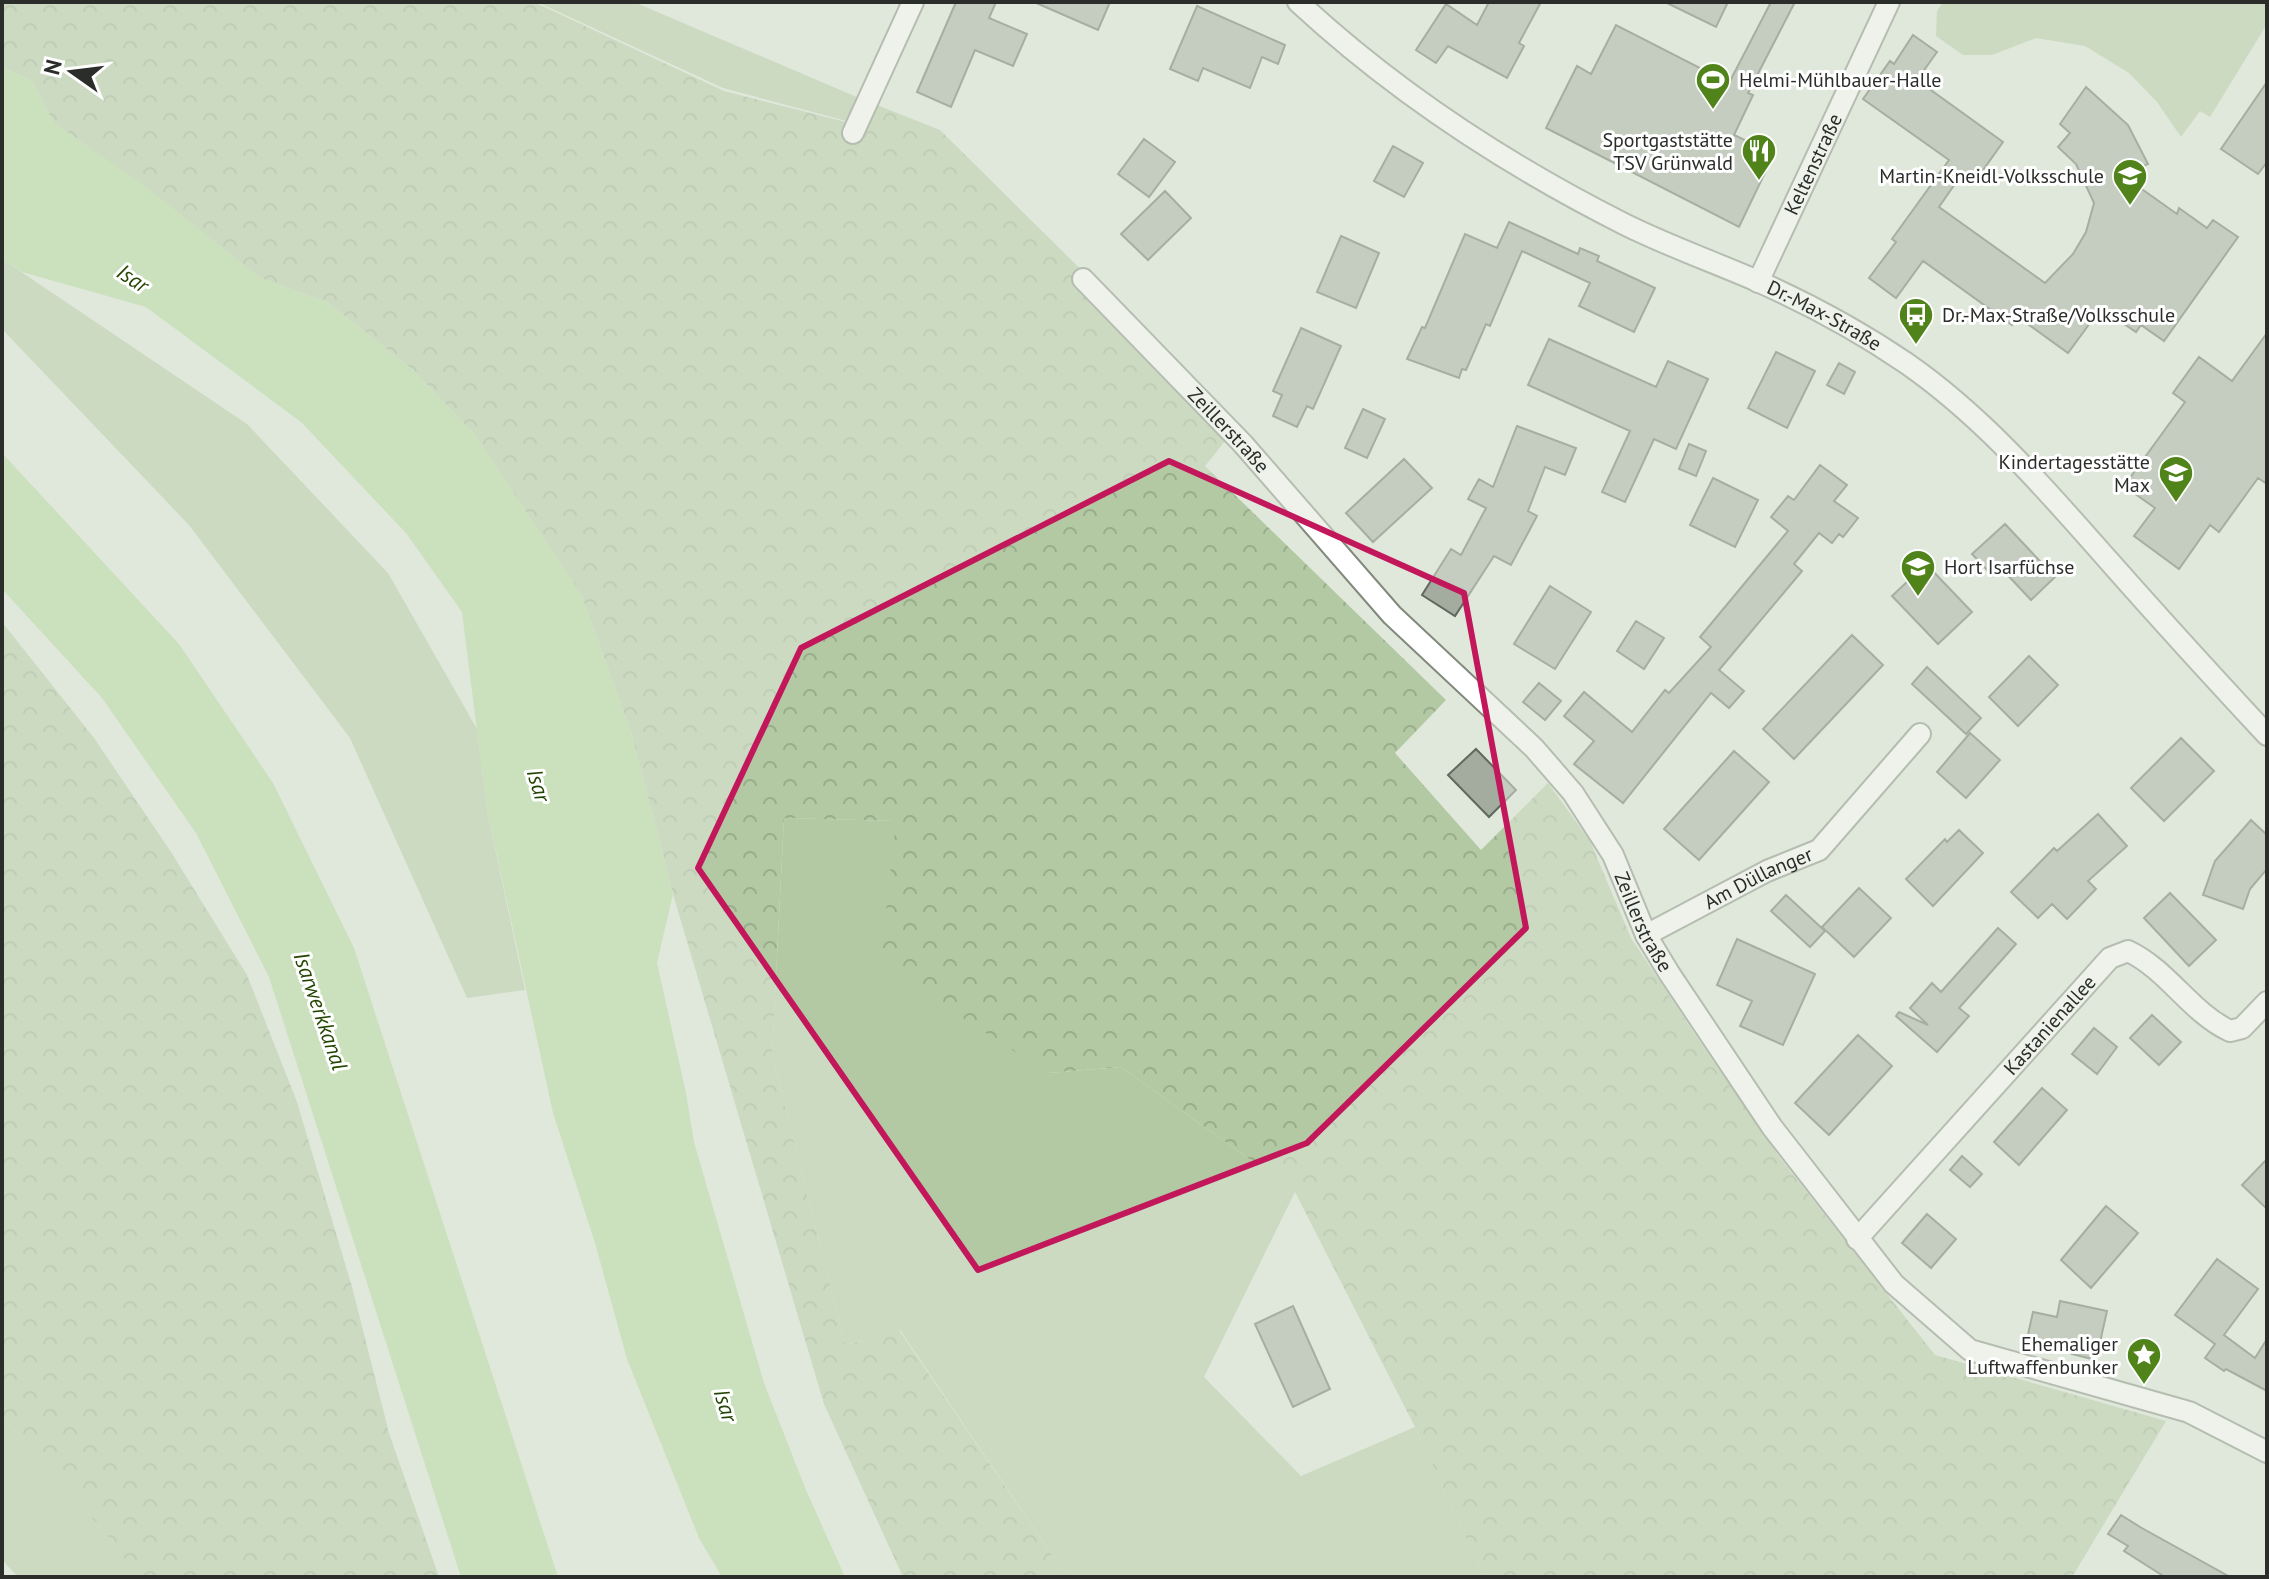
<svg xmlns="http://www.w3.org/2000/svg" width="2269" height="1579" font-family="'PT Sans',sans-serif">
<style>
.green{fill:#b2c9a3}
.forest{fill:url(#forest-crowns)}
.water{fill:#b2d799}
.building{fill:#a4aca0;stroke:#61685d;stroke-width:2}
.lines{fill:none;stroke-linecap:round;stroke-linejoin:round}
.minor-casing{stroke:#82897d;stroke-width:24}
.minor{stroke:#fff;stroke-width:20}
.marked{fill:none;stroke:#c2185b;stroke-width:6;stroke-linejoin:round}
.labels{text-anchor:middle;stroke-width:6;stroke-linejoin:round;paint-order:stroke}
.poi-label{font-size:20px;fill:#2a2d29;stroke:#fff;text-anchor:end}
.street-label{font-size:20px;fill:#2a2d29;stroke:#fff}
.water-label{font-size:22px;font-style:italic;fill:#254502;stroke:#fff}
</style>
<defs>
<pattern id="forest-crowns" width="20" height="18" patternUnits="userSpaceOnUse" patternTransform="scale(2)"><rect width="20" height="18" fill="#b2c9a3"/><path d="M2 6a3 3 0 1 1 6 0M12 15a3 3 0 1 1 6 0" fill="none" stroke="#99ad8c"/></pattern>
</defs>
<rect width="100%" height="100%" fill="#e0e8db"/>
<path class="green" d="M537,2H634L859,98L850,122L723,88Z
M1943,2H2267V24L2210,117L2200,111L2181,137L2157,102L2129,73L2085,46L2036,38L1992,55H1963L1936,36L1937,11Z
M2,259L247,424L388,573L477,729L487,810L525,990L467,998L350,738L189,525L2,329Z
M784,818L897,821L1048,1073L1121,1067L1295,1192L1204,1377L1301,1476L1415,1427L1484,1577H1067L900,1330L845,1345L772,1054Z
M2,1416L113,1542L136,1577H18L2,1560Z"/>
<path class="forest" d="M2,2H534L724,91L866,127L877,105L940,130L1238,425L1205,466L1446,700L1395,753L1481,850L1548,783L1590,841L1631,938L1698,1039L1780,1158L1935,1355L2166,1421L2072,1577H1484L1415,1427L1295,1192L1121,1067L1048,1073L880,965L896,821L784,818L772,1054L845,1345L899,1330L1067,1577H903L824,1404L673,894L631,732L581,594L474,434L414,371L327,302L260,278L144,186L54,123L32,81L2,67Z
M2,622L94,738L171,852L247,975L297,1102L352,1287L389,1433L439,1577H136L113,1542L2,1416Z"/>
<path class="water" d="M2,67L32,81L54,123L144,185L260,278L327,302L414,371L474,434L581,594L631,732L673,894L657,963L686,1093L694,1142L764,1383L806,1490L845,1577H722L699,1538L627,1359L595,1243L553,1113L487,810L462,612L406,533L301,422L146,307L22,272L2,259Z
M2,453L179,644L273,783L354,948L558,1577H461L269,977L196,833L102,698L2,589Z"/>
<path class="building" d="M956,2H996L989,18L1027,34L1013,66L975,50L951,107L917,92Z
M1034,2H1110L1098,30Z
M1489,2H1541L1519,43L1524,46L1507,78L1448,46L1436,63L1416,50L1446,4L1477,25Z
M1665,2H1728L1716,27Z
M1771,2H1795L1748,93L1753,95L1734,135L1774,154L1739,227L1546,128L1577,66L1591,74L1616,25L1729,83Z
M1197,6L1285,45L1278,64L1262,57L1250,88L1203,68L1198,81L1170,69Z
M1913,35L1937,52L1917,80L2003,142L1976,180L1964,171L1939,207L2045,283L2073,254L2086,232L2094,203L2076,164L2058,147L2070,133L2060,124L2086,87L2128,125L2148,164L2122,175L2177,214L2179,208L2207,228L2213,220L2238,237L2164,341L2141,325L2136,332L2101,308L2068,353L2018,317L2012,325L1923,261L1896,298L1869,278L1896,242L1892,239L1949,160L1863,99L1890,61L1894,64Z
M2267,82V162L2258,174L2221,149Z
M1144,139L1175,162L1149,197L1118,174Z
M1393,146L1423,163L1404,197L1374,181Z
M1165,191L1191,218L1148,260L1121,234Z
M1509,222L1578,254L1580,248L1599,256L1597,261L1655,288L1634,332L1579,306L1590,283L1522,251L1490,326L1486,324L1466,370L1462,369L1459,378L1407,359L1422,327L1425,328L1465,234L1497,248Z
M1341,236L1379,253L1356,308L1317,292Z
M1301,328L1341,346L1313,409L1307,406L1297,427L1273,416L1282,395L1273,391Z
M2267,333V484L2258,478L2219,532L2210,525L2179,569L2134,536L2155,508L2124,486L2185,402L2173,393L2199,357L2232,381Z
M1549,339L1656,387L1668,361L1708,379L1676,449L1654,439L1625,502L1602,492L1630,431L1528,385Z
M1776,352L1815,371L1787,428L1748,408Z
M1839,363L1855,372L1844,394L1827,385Z
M1363,409L1385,419L1367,458L1345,448Z
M1517,426L1576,448L1565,475L1545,467L1528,511L1537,516L1511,565L1494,556L1455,616L1422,595L1451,549L1461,555L1486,508L1468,499L1479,479L1493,487Z
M1689,444L1706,451L1696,476L1679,469Z
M1404,459L1432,488L1373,542L1346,513Z
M1820,465L1847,485L1834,501L1858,518L1843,537L1839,534L1832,543L1819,533L1794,564L1802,571L1719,670L1744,691L1729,708L1711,693L1623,803L1574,764L1594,741L1564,716L1584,692L1632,732L1665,690L1669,693L1711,647L1700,637L1788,531L1771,517L1788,496L1794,500Z
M1713,478L1758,500L1735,547L1690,525Z
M2005,524L2055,577L2031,600L2001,568L1993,576L1972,554Z
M1926,564L1972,612L1938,644L1892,596Z
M1550,586L1591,612L1555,669L1514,644Z
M1636,621L1664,638L1644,669L1617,651Z
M1852,635L1883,665L1794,759L1763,729Z
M2029,656L2058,685L2018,726L1989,697Z
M1927,667L1981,718L1966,734L1912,684Z
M1539,683L1561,701L1545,720L1523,702Z
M1970,733L2000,760L1966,798L1937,772Z
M2181,738L2214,771L2164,821L2131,788Z
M1476,749L1516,790L1489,817L1448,775Z
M1734,751L1769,782L1699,860L1664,829Z
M2098,814L2127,846L2088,881L2096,889L2067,919L2052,904L2038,918L2011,892L2054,848L2057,851Z
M2251,820L2267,835V869L2250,889L2243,909L2203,895L2215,861Z
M1959,830L1983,853L1933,906L1906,879L1945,839L1947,842Z
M1859,888L1891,918L1854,957L1822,927Z
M2170,893L2216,940L2189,966L2144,918Z
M1786,895L1825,931L1810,947L1771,911Z
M1998,928L2016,944L1959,1008L1969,1016L1937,1052L1896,1016L1899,1012L1928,1025L1910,1008L1932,983L1941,992Z
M1737,939L1815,974L1783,1045L1740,1026L1752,1001L1717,985Z
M2152,1015L2181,1042L2159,1065L2130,1038Z
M2094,1028L2117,1047L2097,1074L2072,1054Z
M1858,1035L1892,1066L1829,1135L1795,1103Z
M2042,1088L2067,1110L2019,1165L1994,1142Z
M1962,1156L1982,1174L1970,1187L1950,1170Z
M2267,1159V1209L2242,1185Z
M2106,1206L2138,1233L2091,1288L2061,1260Z
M1927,1214L1956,1239L1931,1268L1902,1243Z
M2217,1259L2258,1289L2224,1335L2255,1358L2267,1339V1391L2226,1369L2224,1371L2205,1358L2215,1344L2175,1315Z
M2060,1301L2107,1311L2096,1360L2072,1354L2073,1349L2027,1339L2033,1312L2057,1317Z
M1293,1306L1330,1389L1293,1407L1255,1324Z
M2121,1515L2140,1527L2230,1577H2165L2124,1551L2128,1546L2108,1534Z"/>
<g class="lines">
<defs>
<g id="minor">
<path id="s1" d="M1298,2C1394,91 1507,165 1624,224C1666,245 1711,261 1755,280C1807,303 1859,331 1906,363C1984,417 2047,491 2109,561C2161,620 2214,678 2267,735"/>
<path d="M853,133L913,2"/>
<path id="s2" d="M1083,279L1243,444L1392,615L1534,748L1573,793L1613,855L1646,935L1669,973L1772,1127L1894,1284L1970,1350L2189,1412L2267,1452"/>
<path id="s3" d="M1758,282L1889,2"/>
<path id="s4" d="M1646,935L1767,871L1819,850L1920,734"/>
<path id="s5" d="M1857,1239L2110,958L2128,951C2168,970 2190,1012 2230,1031L2242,1028L2267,1002"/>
</g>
</defs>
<use href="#minor" class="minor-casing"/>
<use href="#minor" class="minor"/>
</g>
<path d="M0 0H2269V1579H0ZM1169,461L1464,593L1526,928L1307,1143L978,1270L698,868L801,648Z" fill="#e0e8db" fill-opacity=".55" fill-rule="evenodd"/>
<path class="marked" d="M1169,461L1464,593L1526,928L1307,1143L978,1270L698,868L801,648Z"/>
<defs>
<symbol id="stadium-pin" viewBox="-11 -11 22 30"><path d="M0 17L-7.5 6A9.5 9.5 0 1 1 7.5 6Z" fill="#50841b" stroke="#fff"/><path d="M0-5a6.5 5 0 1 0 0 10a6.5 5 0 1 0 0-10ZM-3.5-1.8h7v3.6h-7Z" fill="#fff"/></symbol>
<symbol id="restaurant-pin" viewBox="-11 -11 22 30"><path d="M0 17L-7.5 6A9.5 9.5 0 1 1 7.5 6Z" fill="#50841b" stroke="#fff"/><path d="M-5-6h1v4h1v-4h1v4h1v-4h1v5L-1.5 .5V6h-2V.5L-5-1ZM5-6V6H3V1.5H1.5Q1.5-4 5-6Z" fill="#fff"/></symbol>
<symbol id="school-pin" viewBox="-11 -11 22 30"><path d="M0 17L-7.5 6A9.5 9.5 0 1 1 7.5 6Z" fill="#50841b" stroke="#fff"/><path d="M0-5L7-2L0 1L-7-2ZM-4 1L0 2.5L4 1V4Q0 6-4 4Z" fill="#fff"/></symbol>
<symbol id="bus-pin" viewBox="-11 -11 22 30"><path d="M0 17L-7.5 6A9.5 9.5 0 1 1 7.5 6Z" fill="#50841b" stroke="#fff"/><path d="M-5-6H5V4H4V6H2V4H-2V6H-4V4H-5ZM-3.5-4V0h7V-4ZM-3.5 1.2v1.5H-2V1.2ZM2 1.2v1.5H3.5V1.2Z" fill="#fff"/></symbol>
<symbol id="sight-pin" viewBox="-11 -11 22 30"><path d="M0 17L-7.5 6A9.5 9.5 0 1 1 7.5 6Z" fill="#50841b" stroke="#fff"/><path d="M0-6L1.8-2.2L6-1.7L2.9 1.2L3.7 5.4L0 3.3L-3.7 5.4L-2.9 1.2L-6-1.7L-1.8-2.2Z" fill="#fff"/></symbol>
</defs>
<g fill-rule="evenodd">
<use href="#stadium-pin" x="1693" y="60" width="40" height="54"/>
<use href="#restaurant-pin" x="1739" y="131" width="40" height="54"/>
<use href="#school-pin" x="2110" y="156" width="40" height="54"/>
<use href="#bus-pin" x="1896" y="295" width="40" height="54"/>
<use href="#school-pin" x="2156" y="453" width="40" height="54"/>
<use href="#school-pin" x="1898" y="547" width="40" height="54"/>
<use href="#sight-pin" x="2124" y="1335" width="40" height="54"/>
</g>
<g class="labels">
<g class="poi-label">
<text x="1739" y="87" text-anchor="start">Helmi-Mühlbauer-Halle</text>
<text x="1733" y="147">Sportgaststätte<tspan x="1733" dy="23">TSV Grünwald</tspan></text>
<text x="2104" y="183">Martin-Kneidl-Volksschule</text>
<text x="1942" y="322" text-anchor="start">Dr.-Max-Straße/Volksschule</text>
<text x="2150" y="469">Kindertagesstätte<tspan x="2150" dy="23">Max</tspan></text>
<text x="1944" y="574" text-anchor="start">Hort Isarfüchse</text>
<text x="2118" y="1351">Ehemaliger<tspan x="2118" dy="23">Luftwaffenbunker</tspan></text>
</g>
<g class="street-label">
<text dy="7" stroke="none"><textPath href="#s3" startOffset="130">Keltenstraße</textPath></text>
<text dy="7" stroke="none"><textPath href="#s1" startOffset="616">Dr.-Max-Straße</textPath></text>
<text dy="7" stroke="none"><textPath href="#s2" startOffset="210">Zeillerstraße</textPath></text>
<text dy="7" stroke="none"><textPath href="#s4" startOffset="126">Am Düllanger</textPath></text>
<text dy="7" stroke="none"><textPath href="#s2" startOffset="858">Zeillerstraße</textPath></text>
<text dy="7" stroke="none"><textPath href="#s5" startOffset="288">Kastanienallee</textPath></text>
</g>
<g class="water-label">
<text transform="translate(133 278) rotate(33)" y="8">Isar</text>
<text transform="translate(539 785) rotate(73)" y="8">Isar</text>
<text transform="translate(321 1011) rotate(71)" y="8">Isarwerkkanal</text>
<text transform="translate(726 1405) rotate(73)" y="8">Isar</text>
</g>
</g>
<rect width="2269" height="1579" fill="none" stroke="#2a2d29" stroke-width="8"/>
<g transform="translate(72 72) rotate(284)" stroke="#ffffff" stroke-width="6" paint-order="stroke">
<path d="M0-6L14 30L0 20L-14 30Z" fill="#2a2d29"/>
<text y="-12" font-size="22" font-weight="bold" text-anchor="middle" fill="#2a2d29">N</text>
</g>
</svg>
